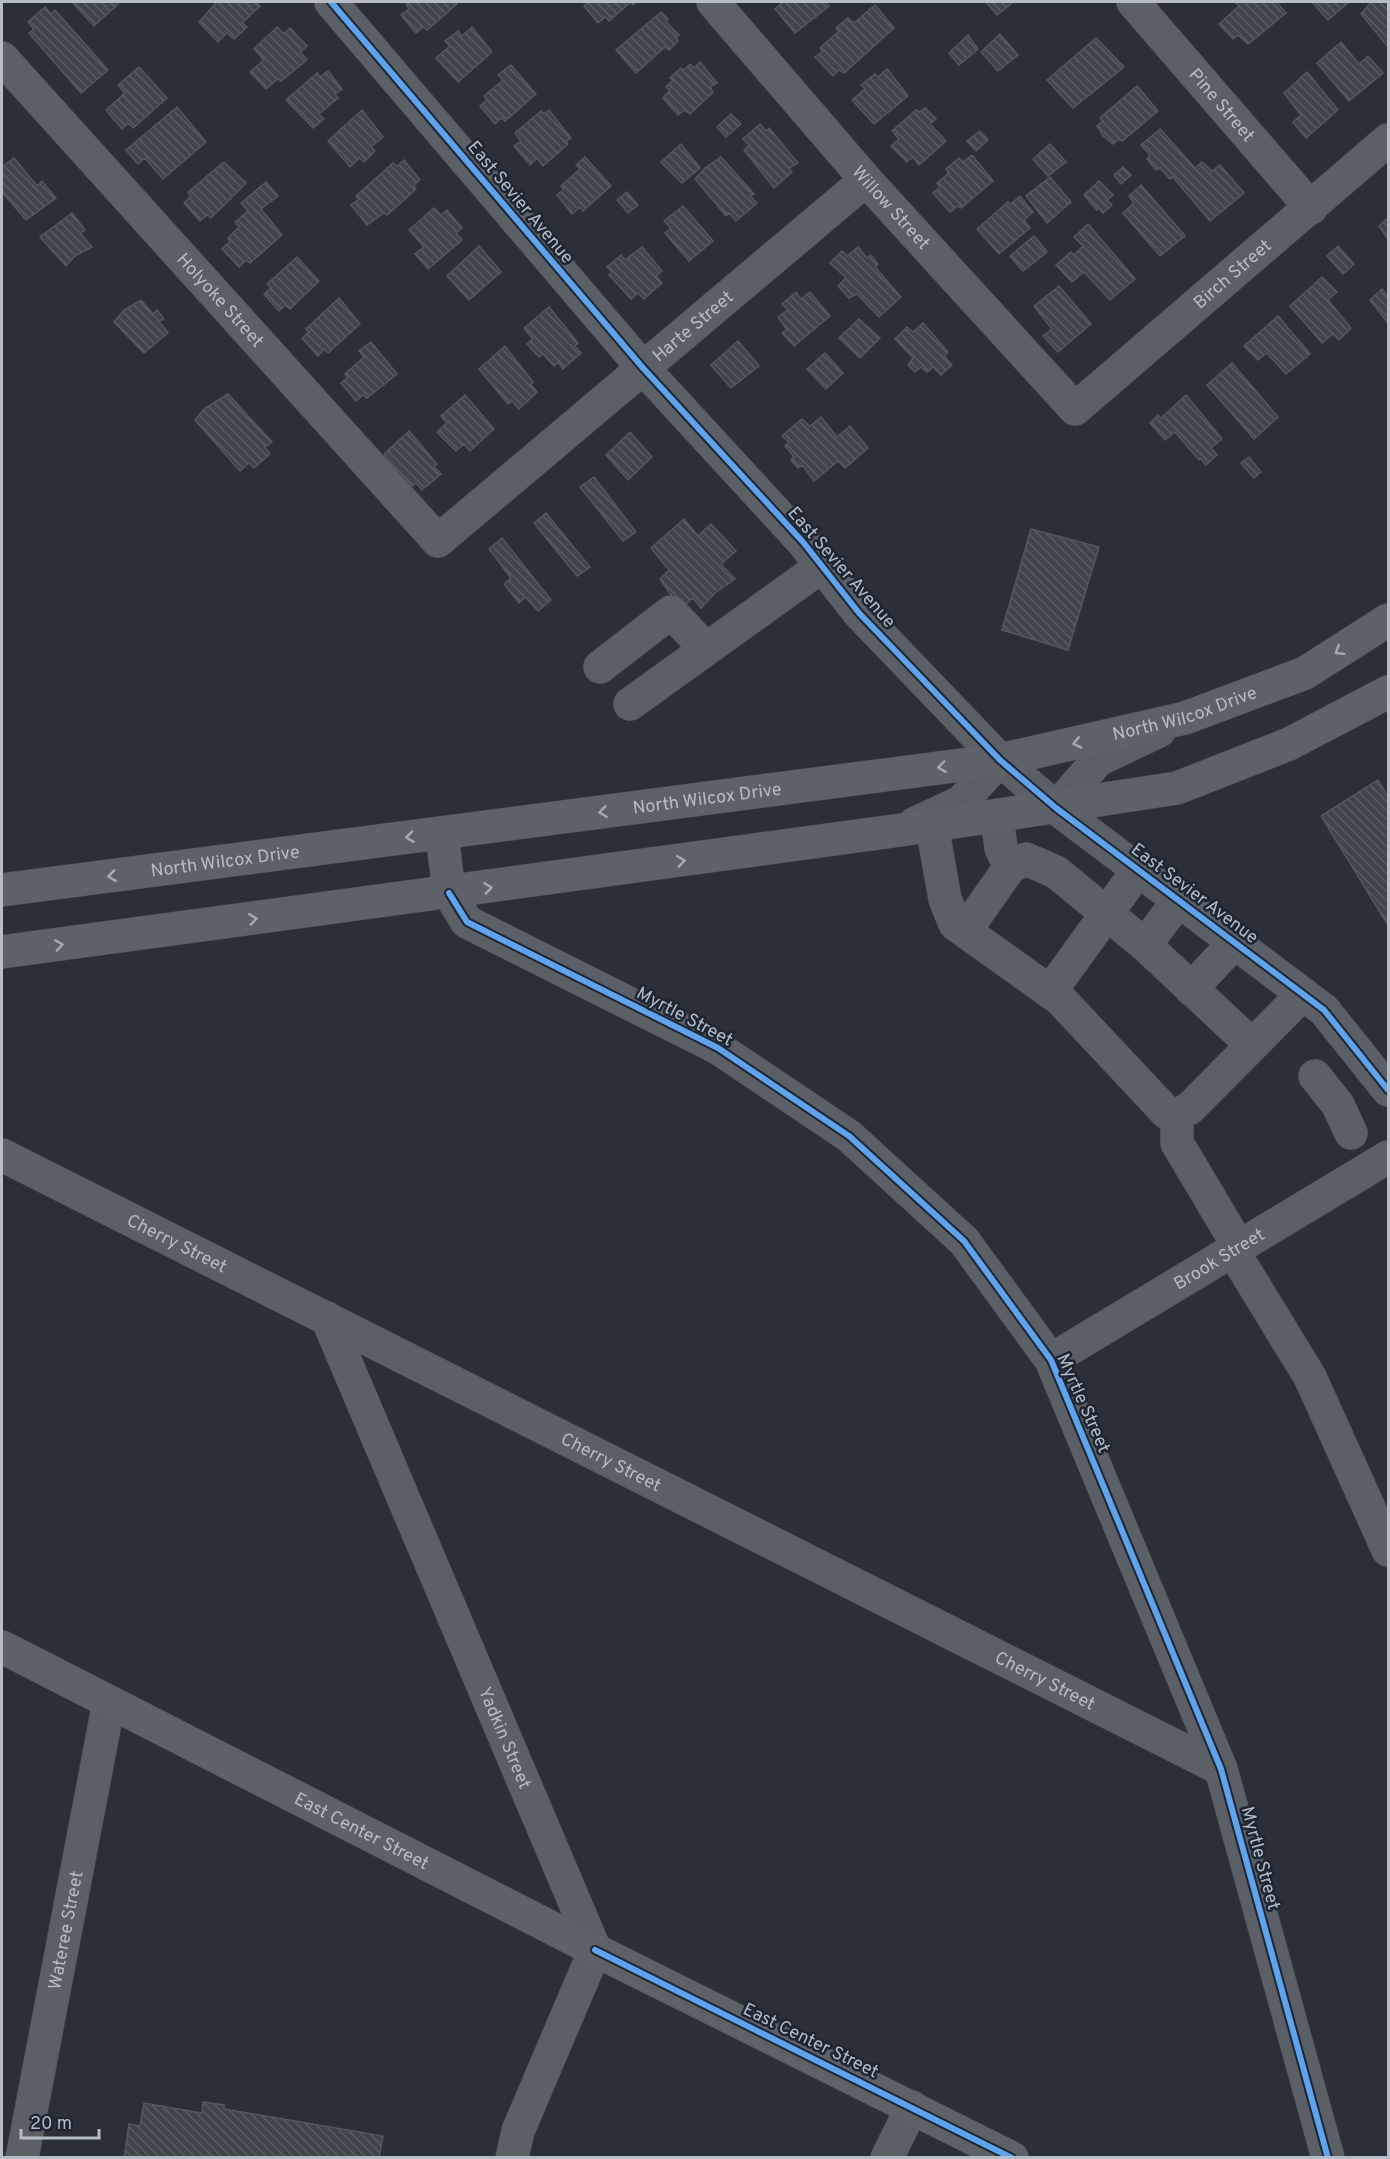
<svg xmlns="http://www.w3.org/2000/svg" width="1390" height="2159" font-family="Overpass,sans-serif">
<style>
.building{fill:url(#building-back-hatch);stroke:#53585f;stroke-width:1.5}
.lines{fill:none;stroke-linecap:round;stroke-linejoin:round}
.minor-casing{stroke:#474b51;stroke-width:34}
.major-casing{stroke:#464b52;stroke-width:34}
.minor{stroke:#5b5f66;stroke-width:33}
.major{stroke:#5d6168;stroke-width:33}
.cycleway-casing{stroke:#1e2633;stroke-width:10}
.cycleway{stroke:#60a3ed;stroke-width:6}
.oneway{stroke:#a3abb6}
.labels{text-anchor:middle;stroke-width:5;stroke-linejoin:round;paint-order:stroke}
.street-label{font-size:18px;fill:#b5bdc9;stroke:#1e2633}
</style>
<defs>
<pattern id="building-back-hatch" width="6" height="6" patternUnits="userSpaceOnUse" patternTransform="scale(1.5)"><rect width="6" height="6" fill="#3f444a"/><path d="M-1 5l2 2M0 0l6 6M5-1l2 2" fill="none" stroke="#585d63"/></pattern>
</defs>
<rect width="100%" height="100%" fill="#2b3038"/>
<path class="building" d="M72,2H116L118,4L94,26Z
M217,2H259L257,4L260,6L242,23L247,27L234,39L227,33L218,42L199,22Z
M409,2H455L457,4L427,30L423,27L416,33L401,15L409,9L406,4Z
M588,2H637L633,5L631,2L609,21L605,17L598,23L584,6Z
M783,2H826L829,6L795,33L775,9Z
M986,2H1013L997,15Z
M1235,2H1276L1286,13L1248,44L1238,35L1233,39L1219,24L1239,6Z
M1312,2H1349L1328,20Z
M1371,2H1388V47L1361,14Z
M875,5L894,28L844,73L839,70L833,76L815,57L823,51L820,48L839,31L836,28L848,18L854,23Z
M45,7L51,14L55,10L108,70L81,93L29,33L34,29L28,22Z
M661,12L668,19L666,22L679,35L676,38L678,41L669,50L665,47L636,73L616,50Z
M277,27L284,34L290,28L307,46L300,52L307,60L281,81L278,79L266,89L250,72L264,60L254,49Z
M472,27L492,52L458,82L436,58L450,46L445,41L458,31L462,36Z
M1000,34L1018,55L998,71L981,52Z
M968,35L978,49L959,65L949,53Z
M1096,38L1124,67L1073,108L1047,80Z
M1341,42L1359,64L1368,56L1383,73L1349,101L1317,63Z
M700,62L717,83L710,87L713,92L690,114L684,110L678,115L663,98L670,90L666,87L673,80L670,78L681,68L684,70L690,64L694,68Z
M511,65L536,94L505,121L501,118L495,124L480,106L487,100L484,96L503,80L498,75Z
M139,67L167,98L133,128L128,123L122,129L106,110L125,93L118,85Z
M887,69L908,96L874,124L852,100L865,89L861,85L875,74L878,77Z
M328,71L342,89L335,94L338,98L319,114L324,119L313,128L286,100L317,73L320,77Z
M1307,72L1338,110L1306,138L1293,122L1301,115L1284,93Z
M1137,86L1158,111L1122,141L1119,139L1113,144L1103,136L1097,126L1103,121L1100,118Z
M177,107L206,142L163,179L145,158L138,164L126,150Z
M925,108L936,119L930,124L946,141L919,165L913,157L907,162L891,146L899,139L892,131L916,110L919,112Z
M362,110L383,137L371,147L375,151L364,162L359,158L350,167L328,141Z
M549,110L571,138L566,141L568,144L543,166L537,158L530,165L514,146L521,141L515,133L541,111L543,114Z
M731,114L741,124L726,137L717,127Z
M760,124L766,131L769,128L798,163L789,168L792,172L774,188L744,150L749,145L743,139Z
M1160,129L1195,168L1202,162L1212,171L1220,165L1244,193L1210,221L1173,177L1170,179L1160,168L1156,170L1147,159L1150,155L1141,145Z
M980,131L988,140L976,151L967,141Z
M681,144L700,168L682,183L661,162Z
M1050,144L1066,162L1048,176L1033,159Z
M972,155L993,181L961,208L958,206L950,212L933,193L940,187L937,183L949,173L946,169L959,158L963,162Z
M585,157L611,186L583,211L580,207L572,214L557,195L564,189L561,186L580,169L576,165Z
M721,157L754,194L750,196L757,203L736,221L729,213L726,216L695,179L705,168Z
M14,158L37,186L42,181L56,198L26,220L2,192V167Z
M404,160L420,180L414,185L416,189L387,215L384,213L367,225L351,205L359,199L356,196L393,163L397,166Z
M224,162L246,183L211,218L207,215L200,221L184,203L191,196L188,192Z
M1123,167L1131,175L1121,184L1114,175Z
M1050,177L1071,202L1047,223L1026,196Z
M1099,181L1113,195L1107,200L1112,205L1103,213L1099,208L1097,210L1084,195Z
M266,182L278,196L261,209L282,235L250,263L246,260L239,267L222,249L230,241L228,238L239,227L235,222L248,211L241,203Z
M1141,185L1185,236L1160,256L1123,213L1134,203L1129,196Z
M627,192L638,205L628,213L617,200Z
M1020,196L1033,212L1024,220L1030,228L999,254L977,229L1008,202L1011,204Z
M683,206L713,241L689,261L665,233L671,228L664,221Z
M434,208L441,215L447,210L462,228L456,233L462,240L428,269L415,254L424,247L409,230Z
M72,213L85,230L80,233L92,247L75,256L66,266L40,237Z
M1388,218V239L1379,226Z
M1088,224L1135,279L1110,300L1084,272L1072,282L1056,265L1071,252L1074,255L1083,246L1074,237Z
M1034,236L1047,252L1023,271L1010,256Z
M479,246L501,272L469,300L447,276Z
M1338,246L1354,264L1343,274L1327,256Z
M642,247L662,271L656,276L662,283L644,299L638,293L631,299L609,275L612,272L607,267L621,255L625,260Z
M858,247L867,258L871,255L878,264L875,267L901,297L879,317L857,294L849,298L838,286L846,278L830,263L842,251L847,256Z
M297,257L319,281L290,309L285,305L279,311L264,294L271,288L267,284Z
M1322,277L1337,292L1328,300L1351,328L1339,340L1333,334L1322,343L1290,306Z
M1059,286L1091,324L1058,352L1043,336L1052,329L1034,306Z
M1382,289L1388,297L1387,322L1370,300Z
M796,292L801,299L810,292L830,316L794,346L782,333L787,330L778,317L788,310L782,304Z
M339,298L360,324L328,353L324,349L318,356L302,338L309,332L306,329Z
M141,300L153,314L157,310L164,319L159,321L168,333L144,353L114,322L124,310Z
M549,307L578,343L575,346L581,353L563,369L558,362L554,366L543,354L539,357L527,344L533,339L524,328Z
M1278,316L1310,354L1286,374L1267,353L1258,360L1244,346Z
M859,319L880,338L860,358L839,338Z
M923,323L948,352L944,356L952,365L941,375L933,367L927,372L921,367L915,372L908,365L913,358L895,339L907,327L913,332Z
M738,341L759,366L731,388L711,365Z
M371,342L397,374L367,398L363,395L356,401L341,383L348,377L345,374L364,357L359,351Z
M505,346L533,382L531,385L537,392L519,409L512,401L508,404L479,369Z
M825,353L843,373L826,389L807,369Z
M1232,363L1278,417L1254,439L1207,385Z
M228,394L272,442L265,447L270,454L254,468L249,463L240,471L195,420L205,408Z
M465,395L494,429L470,451L464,444L456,451L437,432L447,423L441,416Z
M1186,395L1222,439L1211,448L1217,455L1206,465L1200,458L1199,460L1175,432L1165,440L1150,423L1158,415L1161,418Z
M821,417L837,437L850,426L868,448L845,468L838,461L814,481L802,465L798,468L791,460L794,457L785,446L789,442L782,436L802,419L810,426Z
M409,431L437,464L434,467L441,474L422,490L416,483L412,486L405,479L401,483L386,466L390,462L384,454Z
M630,432L652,457L628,480L606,455Z
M1249,457L1261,472L1254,478L1241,463Z
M594,477L636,532L623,541L580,487Z
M546,513L590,567L577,576L534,523Z
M684,519L698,536L711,524L736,551L721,564L735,579L715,593L701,608L693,598L682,607L669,592L660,579L669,570L651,548Z
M1031,529L1099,547L1068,650L1002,630Z
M502,538L551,600L538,611L525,597L519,603L504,584L511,578L489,549Z
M1378,780L1388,797V925L1321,816Z
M203,2102L224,2105V2109L383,2136L379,2158H124L129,2124L140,2126L144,2103L202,2113Z"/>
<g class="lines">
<defs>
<g id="minor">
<path d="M331,2L643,368L803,542L859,613L1000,760L1056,808L1324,1010L1388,1090"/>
<path id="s1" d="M713,2L866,180L1075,409L1388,140"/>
<path id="s2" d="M1133,2L1311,208"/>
<path id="s3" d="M2,58L438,541L866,180"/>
<path d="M600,667L671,612L706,649"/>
<path d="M630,704L822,566"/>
<path d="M1056,808L1098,760L1159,731"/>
<path d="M997,817L1001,848L1010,867"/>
<path d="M914,824L961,802L1000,760"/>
<path d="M932,826L945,899L955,924L1060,999L1167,1113L1177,1115L1190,1108L1303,994"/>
<path d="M449,893L467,922L718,1048L849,1136L964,1241L1051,1360L1221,1769L1328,2158"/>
<path d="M965,931L1010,867L1026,859L1056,872L1145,945L1252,1045"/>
<path d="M1145,945L1179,900"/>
<path d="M1191,989L1235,942"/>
<path d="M1050,992L1138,870"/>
<path d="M1315,1076L1338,1105L1351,1133"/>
<path d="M1177,1115V1143L1239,1247"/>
<path id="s4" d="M2,1155L1221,1769"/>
<path d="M1233,1251L1310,1377L1388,1550"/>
<path id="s5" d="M327,1318L595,1950L518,2131L512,2158"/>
<path id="s6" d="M1051,1360L1388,1157"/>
<path id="s7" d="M22,2158L109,1702"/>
<path d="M887,2158L912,2107"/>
</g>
<g id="major">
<path d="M442,833L449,893"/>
<path id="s8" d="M2,890L1000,760L1185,718L1305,673L1388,620"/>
<path d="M2,952L901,830L1177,788L1289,744L1388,692"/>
<path id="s9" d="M2,1647L595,1950L1012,2158"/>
</g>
</defs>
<use href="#minor" class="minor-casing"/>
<use href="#major" class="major-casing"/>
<use href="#minor" class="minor"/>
<use href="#major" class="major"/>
<defs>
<path id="cycleway" d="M331,2L643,368L803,542L859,613L1000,760L1056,808L1324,1010L1388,1090
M449,893L467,922L718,1048L849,1136L964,1241L1051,1360L1221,1769L1328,2158
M595,1950L1012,2158"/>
</defs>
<use href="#cycleway" class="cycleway-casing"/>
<use href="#cycleway" class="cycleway"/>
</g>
<defs><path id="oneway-chevron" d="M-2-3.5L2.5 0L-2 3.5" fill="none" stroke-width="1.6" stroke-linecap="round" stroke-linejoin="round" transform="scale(1.5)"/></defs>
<g class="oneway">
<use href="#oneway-chevron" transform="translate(1339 651) rotate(148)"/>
<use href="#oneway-chevron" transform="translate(1077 743) rotate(167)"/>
<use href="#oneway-chevron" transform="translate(942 767) rotate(173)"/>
<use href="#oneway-chevron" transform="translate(603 812) rotate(172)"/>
<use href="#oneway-chevron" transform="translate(410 837) rotate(173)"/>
<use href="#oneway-chevron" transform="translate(681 861) rotate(-8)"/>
<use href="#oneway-chevron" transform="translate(112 876) rotate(173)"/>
<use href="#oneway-chevron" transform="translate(488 888) rotate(-8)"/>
<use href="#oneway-chevron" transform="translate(253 919) rotate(-8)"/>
<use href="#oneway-chevron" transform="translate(59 945) rotate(-8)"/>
</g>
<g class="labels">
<g class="street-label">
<text dy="6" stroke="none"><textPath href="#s2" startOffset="136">Pine Street</textPath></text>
<text transform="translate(521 202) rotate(50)" y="6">East Sevier Avenue</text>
<text dy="6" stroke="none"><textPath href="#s1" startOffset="272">Willow Street</textPath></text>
<text dy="6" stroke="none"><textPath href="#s1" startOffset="752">Birch Street</textPath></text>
<text dy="6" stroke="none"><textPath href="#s3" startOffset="326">Holyoke Street</textPath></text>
<text dy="6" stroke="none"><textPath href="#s3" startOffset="984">Harte Street</textPath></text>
<text transform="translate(842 567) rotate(49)" y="6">East Sevier Avenue</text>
<text dy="6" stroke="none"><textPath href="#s8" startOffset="1197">North Wilcox Drive</textPath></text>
<text dy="6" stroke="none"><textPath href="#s8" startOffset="711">North Wilcox Drive</textPath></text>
<text dy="6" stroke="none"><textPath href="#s8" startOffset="225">North Wilcox Drive</textPath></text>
<text transform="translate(1195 893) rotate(37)" y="6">East Sevier Avenue</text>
<text transform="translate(685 1016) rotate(28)" y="6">Myrtle Street</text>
<text dy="6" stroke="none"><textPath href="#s4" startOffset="196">Cherry Street</textPath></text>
<text dy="6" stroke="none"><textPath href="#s6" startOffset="196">Brook Street</textPath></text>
<text transform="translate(1084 1403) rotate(66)" y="6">Myrtle Street</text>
<text dy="6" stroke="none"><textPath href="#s4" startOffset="682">Cherry Street</textPath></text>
<text dy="6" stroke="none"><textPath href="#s4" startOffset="1168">Cherry Street</textPath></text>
<text dy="6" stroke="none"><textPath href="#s5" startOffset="456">Yadkin Street</textPath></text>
<text dy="6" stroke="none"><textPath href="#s9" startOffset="404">East Center Street</textPath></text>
<text transform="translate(1261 1858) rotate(75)" y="6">Myrtle Street</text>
<text dy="6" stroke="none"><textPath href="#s7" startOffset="232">Wateree Street</textPath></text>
<text transform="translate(811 2040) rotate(26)" y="6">East Center Street</text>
</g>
</g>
<rect width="1390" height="2159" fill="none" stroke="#b5bdc9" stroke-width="6"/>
<path d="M21 2129v9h78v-9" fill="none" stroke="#b5bdc9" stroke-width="3"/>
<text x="30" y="2129" font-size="18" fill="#b5bdc9" stroke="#1e2633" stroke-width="4.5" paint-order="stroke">20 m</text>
</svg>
